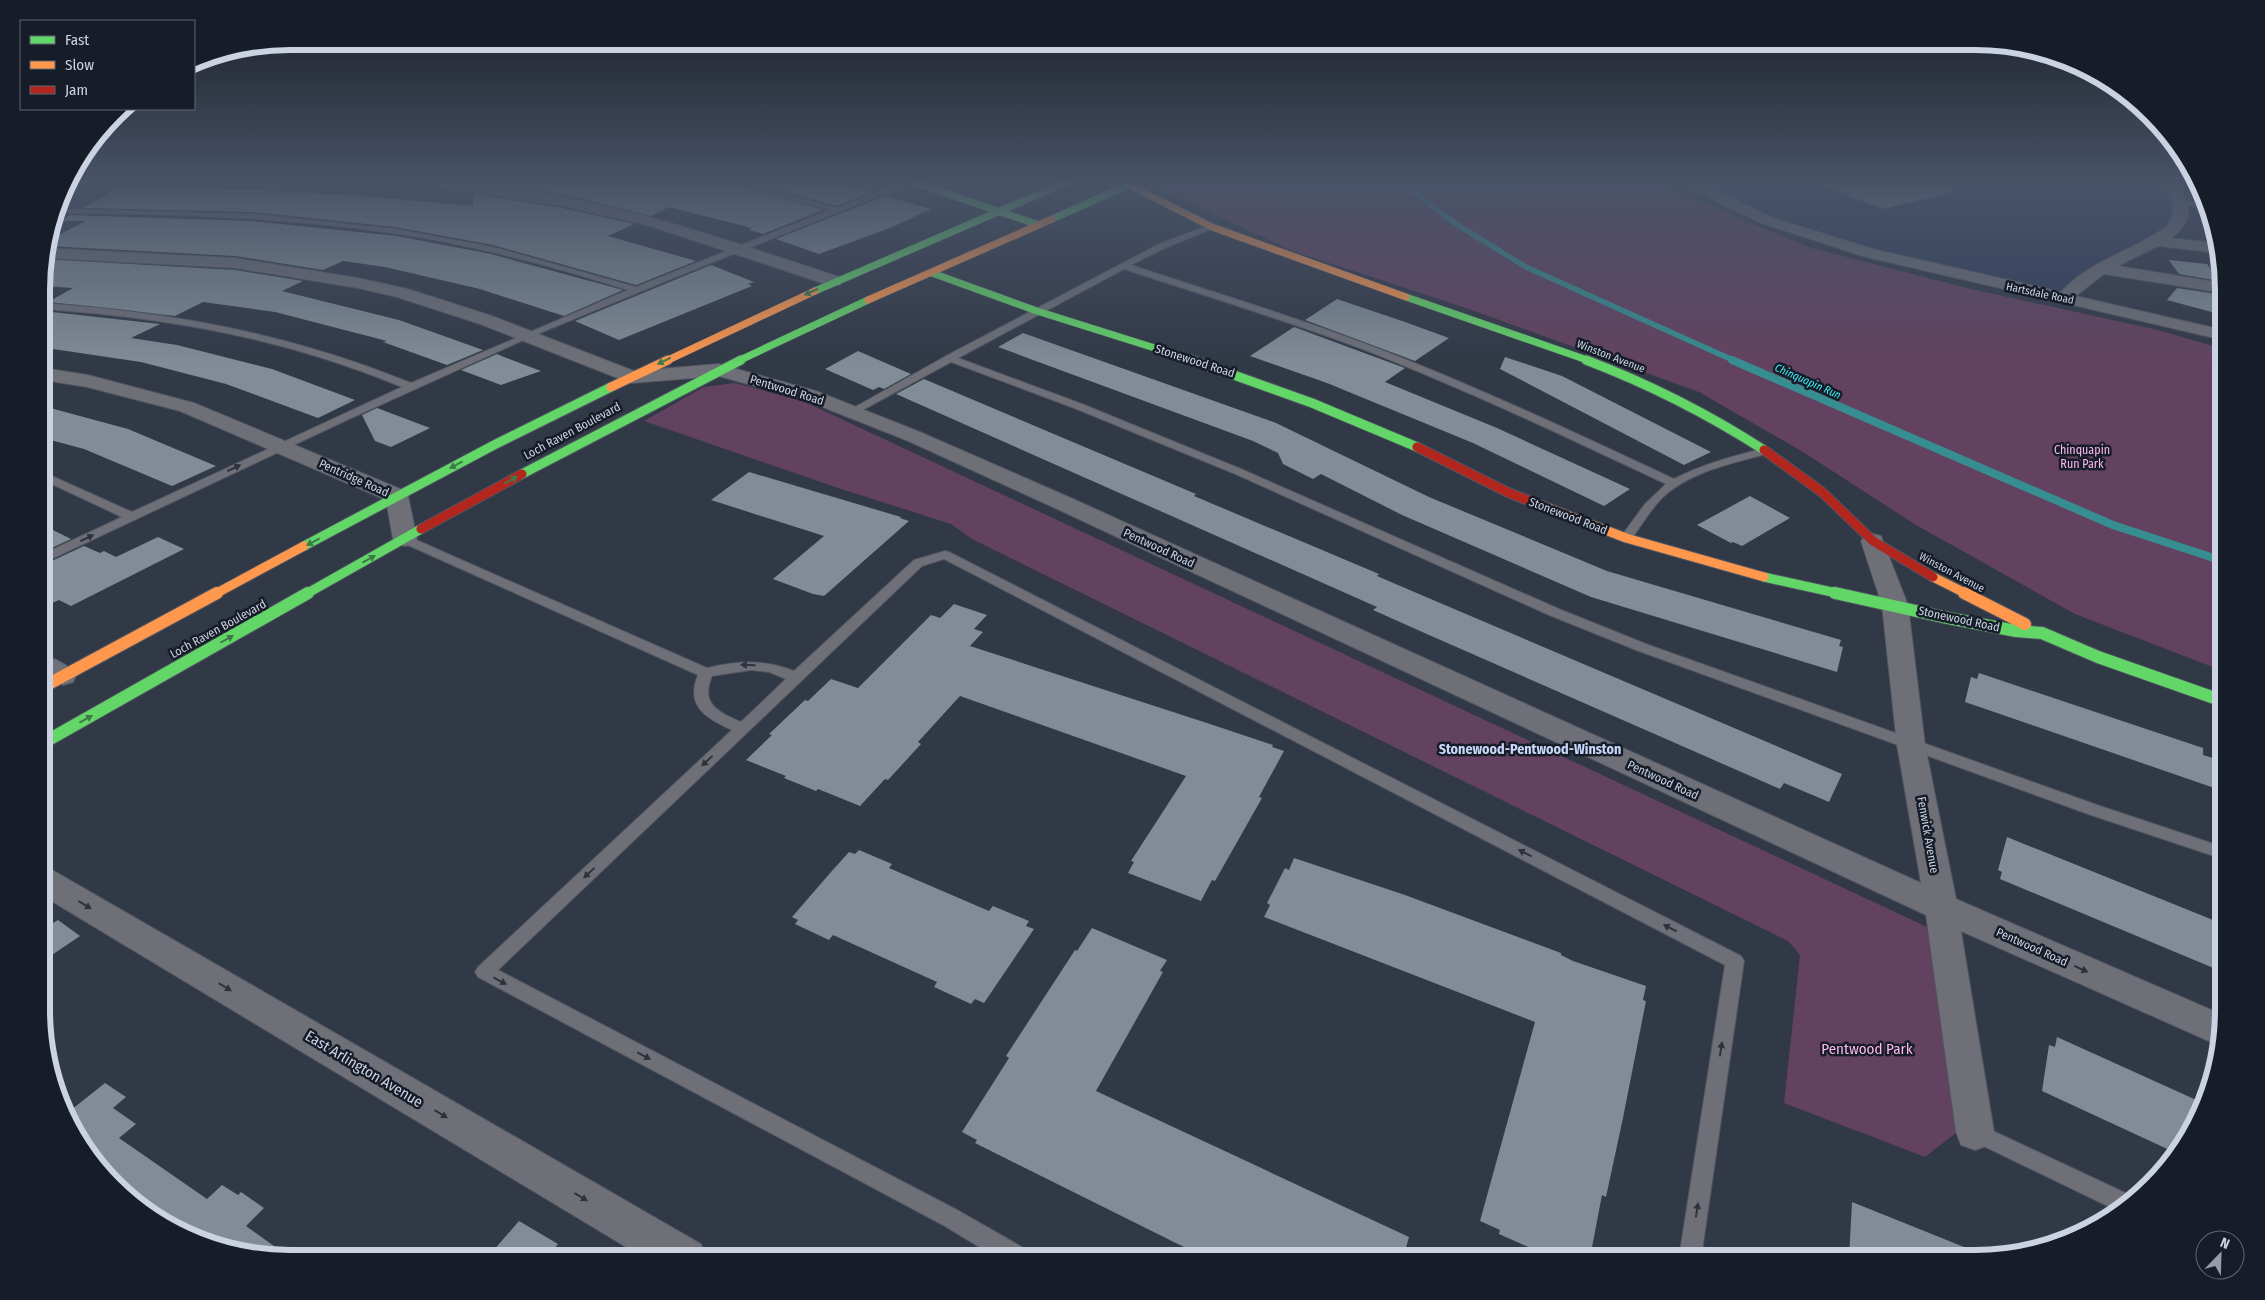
<svg xmlns="http://www.w3.org/2000/svg" width="2265" height="1300" font-family="'Fira Sans Condensed',sans-serif">
<style>
.built{fill:#303d5a}
.green{fill:#634261}
.lines{fill:none;stroke-linecap:round;stroke-linejoin:round}
.stream-far1{stroke:#378e91;stroke-width:5.5}
.stream{stroke:#378e91;stroke-width:8}
.building{fill:#818c96}
.lane-casing{stroke:#4e5561;stroke-width:2}
.street-casing{stroke:#4e5561;stroke-width:2}
.fast-far2-casing{stroke:#4e5561;stroke-width:8}
.fast-far1-casing{stroke:#4e5561;stroke-width:11}
.fast-casing{stroke:#4e5561;stroke-width:14}
.slow-far2-casing{stroke:#4e5561;stroke-width:8}
.slow-far1-casing{stroke:#4e5561;stroke-width:11}
.slow-casing{stroke:#4e5561;stroke-width:14}
.jam-casing{stroke:#4e5561;stroke-width:11}
.lane{fill:#6f7077;fill-rule:evenodd}
.street{fill:#6f7077;fill-rule:evenodd}
.fast-far2{stroke:#63d668;stroke-width:7}
.fast-far1{stroke:#63d668;stroke-width:9}
.fast{stroke:#63d668;stroke-width:12}
.slow-far2{stroke:#ff974d;stroke-width:7}
.slow-far1{stroke:#ff974d;stroke-width:9}
.slow{stroke:#ff974d;stroke-width:12}
.jam{stroke:#b3261e;stroke-width:9}
.oneway{fill:#3d7a48}
.oneway2{fill:#2d323c}
.labels{text-anchor:middle;stroke-width:5;stroke-linejoin:round;paint-order:stroke}
.far-street-label{font-size:11px;fill:#cbd3e3;stroke:#171d28}
.far-water-label{font-size:11px;font-style:italic;fill:#39f2f5;stroke:#171d28}
.street-label{font-size:12px;fill:#cbd3e3;stroke:#171d28}
.park-label{font-size:12px;fill:#fdb6f1;stroke:#171d28}
.neighbourhood-label{font-size:14px;font-weight:bold;fill:#c9d8f8;stroke:#171d28}
.near-park-label{font-size:15px;fill:#fdb6f1;stroke:#171d28}
.near-street-label{font-size:15px;fill:#cbd3e3;stroke:#171d28}
.rim{fill:none;stroke:#cbd3e3;stroke-width:6}
</style>
<rect width="100%" height="100%" fill="#313846"/>
<path class="built" d="M1688,183H2170L2175,227L2065,298L1809,235Z"/>
<path class="green" d="M1154,183H1656L1811,248L1971,289L2158,330L2223,349V671L2075,614L1916,525L1803,452L1699,392L1466,308L1293,251L1150,185Z
M735,383L805,402L1927,927L1956,1133L1925,1157L1784,1103L1800,955L1788,941L972,539L951,524L841,489L644,421L704,387Z"/>
<g class="lines">
<path class="stream-far1" d="M1402,183L1456,224L1526,267L1735,361"/>
<path class="stream" d="M1732,360L2113,525L2223,561"/>
</g>
<path class="building" d="M482,183H729L823,210L763,234L749,230L752,228L669,207L651,216L588,200L537,190Z
M753,183H840L872,192L837,206Z
M1821,183H1952L1953,192L1883,209L1821,185Z
M185,186L182,188L306,192L303,193L349,195L473,206L474,194L562,208L634,224L608,236L696,261L636,285L493,245L395,227L251,212L83,208L120,187Z
M885,196L931,209L892,227L819,254L776,239Z
M70,215L252,221L397,236L491,254L623,290L564,316L480,289L385,267L343,261L323,270L235,256L47,246L49,240L86,221H60Z
M43,259L235,270L303,281L282,291L399,320L483,350L447,365L383,342L387,341L275,312L203,302L175,316L48,302L73,288L43,286Z
M2169,260L2207,264L2220,281L2179,274Z
M711,265L754,282L748,284L752,286L619,340L575,321Z
M2177,288L2223,295V315L2167,300Z
M1337,299L1405,322L1449,338L1415,361L1305,320Z
M43,311L160,324L131,338L177,345L272,369L355,400L318,418L226,384L141,362L46,348L53,345L43,343Z
M1294,327L1405,368L1385,382L1497,428L1630,489L1604,506L1473,443L1327,383L1250,356Z
M1023,333L1276,423L1429,497L1607,571L1841,640L1839,646L1843,647L1837,672L1591,597L1402,515L1321,474L1313,479L1283,464L1278,453L1253,441L998,347Z
M858,351L911,374L884,389L879,387L873,390L825,369Z
M497,354L504,357L541,371L501,385L461,370Z
M1505,357L1562,376L1711,452L1684,465L1500,369Z
M924,379L1196,494L1194,496L1379,574L1377,576L1419,594L1842,774L1829,802L1784,783L1780,789L1429,635L1373,610L1377,607L896,394Z
M43,406L128,429L216,466L172,486L84,449L43,438Z
M377,408L430,428L391,447L375,441L362,415Z
M749,472L901,517L900,518L909,521L824,596L813,594L773,579L824,536L711,500Z
M1750,496L1790,518L1742,546L1733,542L1731,543L1697,525Z
M43,525L71,539L43,552Z
M158,537L184,549L71,606L59,600L43,607V565L84,546L100,553L104,551L116,557Z
M954,604L987,615L974,629L983,632L970,646L1210,724L1273,745L1272,747L1284,751L1259,797L1262,798L1215,881L1212,880L1201,901L1128,873L1134,862L1131,861L1186,776L960,696L918,742L921,744L888,780L885,779L860,806L818,789L816,791L784,778L786,776L746,760L772,735L769,734L805,700L808,701L831,679L858,688L931,615L940,618Z
M1979,673L2203,748V755L2223,761V791L1965,702L1971,677L1977,679Z
M2007,837L2223,924V972L2000,879L2002,872L1998,870Z
M859,850L892,864L889,868L989,911L993,906L1029,921L1026,926L1034,929L984,1003L975,999L971,1004L934,987L937,982L833,935L829,940L795,924L798,920L792,917L831,872L849,852L855,854Z
M1294,858L1405,895L1561,953V955L1573,961L1646,986L1643,1000L1646,1001L1623,1118L1606,1197L1602,1195L1590,1258H1553L1499,1234L1500,1230L1480,1221L1535,1022L1264,917L1270,905L1267,903L1285,868L1289,870Z
M58,920L80,936L43,961V929Z
M1092,928L1167,960L1160,971L1163,972L1096,1091L1409,1237L1403,1258H1206L975,1143L977,1140L962,1132L1009,1058L1006,1056L1075,950L1077,951Z
M2057,1037L2203,1103L2191,1134L2176,1153L2042,1091L2049,1045L2055,1047Z
M105,1083L126,1097L113,1108L136,1124L119,1138L207,1199L222,1185L238,1195L241,1192L264,1208L246,1226L292,1259L225,1250L166,1226L126,1197L83,1148L66,1114Z
M1852,1202L1989,1257L1988,1258H1849Z
M519,1221L558,1244L546,1259H486Z"/>
<g class="lines">
<defs>
<path id="lane" d="M731,183H745L837,208L900,183H912L671,279L528,338L347,420L43,563V554L122,517L43,480V472L132,512L402,387C283,338 171,318 43,309V303C172,312 290,334 411,383L628,290C568,271 507,254 445,242C318,218 187,214 58,213V209L251,214L395,229L493,247L636,287L829,210Z
M2178,200L2207,204L2209,208L2181,204L2177,202Z
M1209,225L1216,227L1165,248L1131,265C1215,293 1300,318 1382,350C1482,389 1578,434 1674,479C1702,464 1734,456 1766,448L1772,451L1770,453C1734,463 1691,471 1663,497C1650,510 1641,526 1630,541H1622L1620,538L1645,504L1666,484C1570,439 1474,393 1375,354C1293,322 1208,297 1124,269L958,358L1082,404L1241,469L1559,609L1646,644L2100,806L2223,847V859L2088,814L1636,650L1549,615L1233,473L1074,408L951,362L857,413H849L848,411L946,356L1159,244Z
M405,535L707,668C738,661 764,659 794,671L914,560L945,551L949,552L1741,956L1744,961L1701,1258H1679L1725,965L944,559L922,566L498,970L959,1211L1029,1251L1032,1259H999L943,1225L478,977L475,972L478,967L732,730C706,718 685,706 698,675L401,542L399,539L401,536ZM751,670L769,672L786,679L741,722C718,712 700,704 712,676Z
M1976,1123L2134,1197L2135,1198L2118,1211L1969,1139L1966,1132L1969,1125Z"/>
<path id="street" d="M433,183C571,183 710,235 840,277L842,281L840,285H828L647,225L562,206L440,187Z
M1682,183H1701L1771,217L1873,249L2061,292C2090,260 2133,251 2167,226C2179,211 2171,198 2163,183H2177C2191,206 2195,220 2171,238L2217,243L2219,253L2158,246L2118,266L2223,283V293L2104,274L2076,296L2223,330V340L1862,256L1761,223L1684,186Z
M46,248L235,258L358,278L408,289L492,316L634,371L719,364L816,391L920,432L1071,498L1921,883L1897,745L1882,605L1861,541L1865,536L1873,534L1881,536L1908,605L1925,745L1956,899L2223,1015L2220,1046L1961,931L1994,1132L1989,1145L1975,1150L1961,1145L1956,1132L1926,915L1055,508L906,440L802,399L718,376L632,383L625,381L480,324L397,297L358,288L235,268L45,258L43,257Z
M43,368L88,375L194,403L405,491L408,496L417,539L413,544L405,546L397,544L393,539L386,500L180,411L87,387L43,380Z
M43,655C56,659 70,665 76,676L73,682L63,685L43,676Z
M43,868L54,871L701,1244L707,1259H646L43,896Z"/>
<path id="fast-far2" d="M916,183L1039,225
M1052,219L1133,183
M932,273L1037,311L1196,361
M815,291L1065,183
M1406,297L1590,361
M738,361L868,300"/>
<path id="fast-far1" d="M1192,360L1312,403L1417,447
M1586,360C1649,384 1708,414 1764,450
M522,474L741,360
M304,546L494,445L611,387
M1764,577L1841,594
M306,594L421,529"/>
<path id="fast" d="M1835,593L1943,617L2016,631L2042,633L2098,657L2223,701
M43,743L308,593"/>
<path id="slow-far2" d="M1129,185L1212,227L1406,297
M868,300L1052,219
M666,361L815,291"/>
<path id="slow-far1" d="M611,387L668,360
M1543,506L1626,538L1764,577
M1933,577L1967,594
M215,594L304,546"/>
<path id="slow" d="M1964,593L2025,624
M43,687L217,593"/>
<path id="jam" d="M1417,447L1509,493L1543,506
M1764,450L1822,492L1873,541L1933,577
M421,529L522,474"/>
</defs>
<use href="#lane" class="lane-casing"/>
<use href="#street" class="street-casing"/>
<use href="#fast-far2" class="fast-far2-casing"/>
<use href="#fast-far1" class="fast-far1-casing"/>
<use href="#fast" class="fast-casing"/>
<use href="#slow-far2" class="slow-far2-casing"/>
<use href="#slow-far1" class="slow-far1-casing"/>
<use href="#slow" class="slow-casing"/>
<use href="#jam" class="jam-casing"/>
<use href="#lane" class="lane"/>
<use href="#street" class="street"/>
<use href="#fast-far2" class="fast-far2"/>
<use href="#fast-far1" class="fast-far1"/>
<use href="#fast" class="fast"/>
<use href="#slow-far2" class="slow-far2"/>
<use href="#slow-far1" class="slow-far1"/>
<use href="#slow" class="slow"/>
<use href="#jam" class="jam"/>
</g>
<defs><path id="oneway-solid" d="M-6-.8H1V-3.2L6.5 0L1 3.2V.8H-6Z" transform="scale(1.25)"/></defs>
<g class="oneway">
<use href="#oneway-solid" transform="translate(811 292) rotate(156)"/>
<use href="#oneway-solid" transform="translate(664 361) rotate(154)"/>
<use href="#oneway-solid" transform="translate(456 465) rotate(152)"/>
<use href="#oneway-solid" transform="translate(511 480) rotate(-29)"/>
<use href="#oneway-solid" transform="translate(313 542) rotate(152)"/>
<use href="#oneway-solid" transform="translate(369 559) rotate(-29)"/>
<use href="#oneway-solid" transform="translate(227 639) rotate(-29)"/>
<use href="#oneway-solid" transform="translate(86 719) rotate(-29)"/>
</g>
<g class="oneway2">
<use href="#oneway-solid" transform="translate(234 468) rotate(-25)"/>
<use href="#oneway-solid" transform="translate(87 538) rotate(-25)"/>
<use href="#oneway-solid" transform="translate(748 665) rotate(-179)"/>
<use href="#oneway-solid" transform="translate(707 761) rotate(137)"/>
<use href="#oneway-solid" transform="translate(1525 853) rotate(-153)"/>
<use href="#oneway-solid" transform="translate(589 873) rotate(137)"/>
<use href="#oneway-solid" transform="translate(85 905) rotate(31)"/>
<use href="#oneway-solid" transform="translate(1670 928) rotate(-153)"/>
<use href="#oneway-solid" transform="translate(2081 969) rotate(24)"/>
<use href="#oneway-solid" transform="translate(500 981) rotate(28)"/>
<use href="#oneway-solid" transform="translate(225 987) rotate(31)"/>
<use href="#oneway-solid" transform="translate(1721 1049) rotate(-81)"/>
<use href="#oneway-solid" transform="translate(644 1056) rotate(28)"/>
<use href="#oneway-solid" transform="translate(441 1114) rotate(31)"/>
<use href="#oneway-solid" transform="translate(581 1197) rotate(31)"/>
<use href="#oneway-solid" transform="translate(1697 1210) rotate(-81)"/>
</g>
<linearGradient id="sky" x2="0" y2="1"><stop stop-color="#1b1f26"/><stop offset="0.5" stop-color="#485368"/><stop offset="1" stop-color="#485368" stop-opacity="0"/></linearGradient>
<rect width="2265" height="365" fill="url(#sky)"/>
<g class="labels">
<g class="far-street-label">
<text transform="translate(2040 293) rotate(12)" y="4">Hartsdale Road</text>
<text transform="translate(1611 356) rotate(21)" y="4">Winston Avenue</text>
<text transform="translate(1952 572) rotate(28)" y="4">Winston Avenue</text>
</g>
<g class="far-water-label">
<text transform="translate(1808 381) rotate(24)" y="4">Chinquapin Run</text>
</g>
<g class="street-label">
<text transform="translate(1195 361) rotate(18)" y="4">Stonewood Road</text>
<text transform="translate(787 390) rotate(17)" y="4">Pentwood Road</text>
<text transform="translate(572 431) rotate(-28)" y="4">Loch Raven Boulevard</text>
<text transform="translate(354 478) rotate(24)" y="4">Pentridge Road</text>
<text transform="translate(1568 516) rotate(21)" y="4">Stonewood Road</text>
<text transform="translate(1159 548) rotate(25)" y="4">Pentwood Road</text>
<text transform="translate(1959 619) rotate(12)" y="4">Stonewood Road</text>
<text transform="translate(218 629) rotate(-29)" y="4">Loch Raven Boulevard</text>
<text transform="translate(1663 780) rotate(25)" y="4">Pentwood Road</text>
<text transform="translate(1928 835) rotate(80)" y="4">Fenwick Avenue</text>
<text transform="translate(2032 947) rotate(24)" y="4">Pentwood Road</text>
</g>
<g class="park-label">
<text x="2082" y="454">Chinquapin<tspan x="2082" dy="14">Run Park</tspan></text>
</g>
<g class="neighbourhood-label">
<text x="1530" y="754">Stonewood-Pentwood-Winston</text>
</g>
<g class="near-park-label">
<text x="1867" y="1054">Pentwood Park</text>
</g>
<g class="near-street-label">
<text transform="translate(364 1069) rotate(31)" y="5">East Arlington Avenue</text>
</g>
</g>
<path d="M0 0H2265V1300H0ZM290 50H1975A240 240 0 0 1 2215 290V1010A240 240 0 0 1 1975 1250H290A240 240 0 0 1 50 1010V290A240 240 0 0 1 290 50Z" fill="#171d28" fill-rule="evenodd"/>
<path class="rim" d="M290 50H1975A240 240 0 0 1 2215 290V1010A240 240 0 0 1 1975 1250H290A240 240 0 0 1 50 1010V290A240 240 0 0 1 290 50Z"/>
<rect x="20" y="20" width="175" height="90" fill="#171d28" stroke="#5f6673"/>
<rect x="30" y="36" width="25" height="8" fill="#63d668" stroke="#5f6673"/>
<text x="65" y="45" font-size="15" fill="#cbd3e3">Fast</text>
<rect x="30" y="61" width="25" height="8" fill="#ff974d" stroke="#5f6673"/>
<text x="65" y="70" font-size="15" fill="#cbd3e3">Slow</text>
<rect x="30" y="86" width="25" height="8" fill="#b3261e" stroke="#5f6673"/>
<text x="65" y="95" font-size="15" fill="#cbd3e3">Jam</text>
<g transform="translate(2220 1255) rotate(23)"><circle r="24" fill="#171d28" stroke="#5f6673"/>
<path d="M0-4L9 19L0 12L-9 19Z" fill="#959dac"/>
<text y="-8" font-size="14" font-weight="bold" text-anchor="middle" fill="#cbd3e3">N</text>
</g>
</svg>
